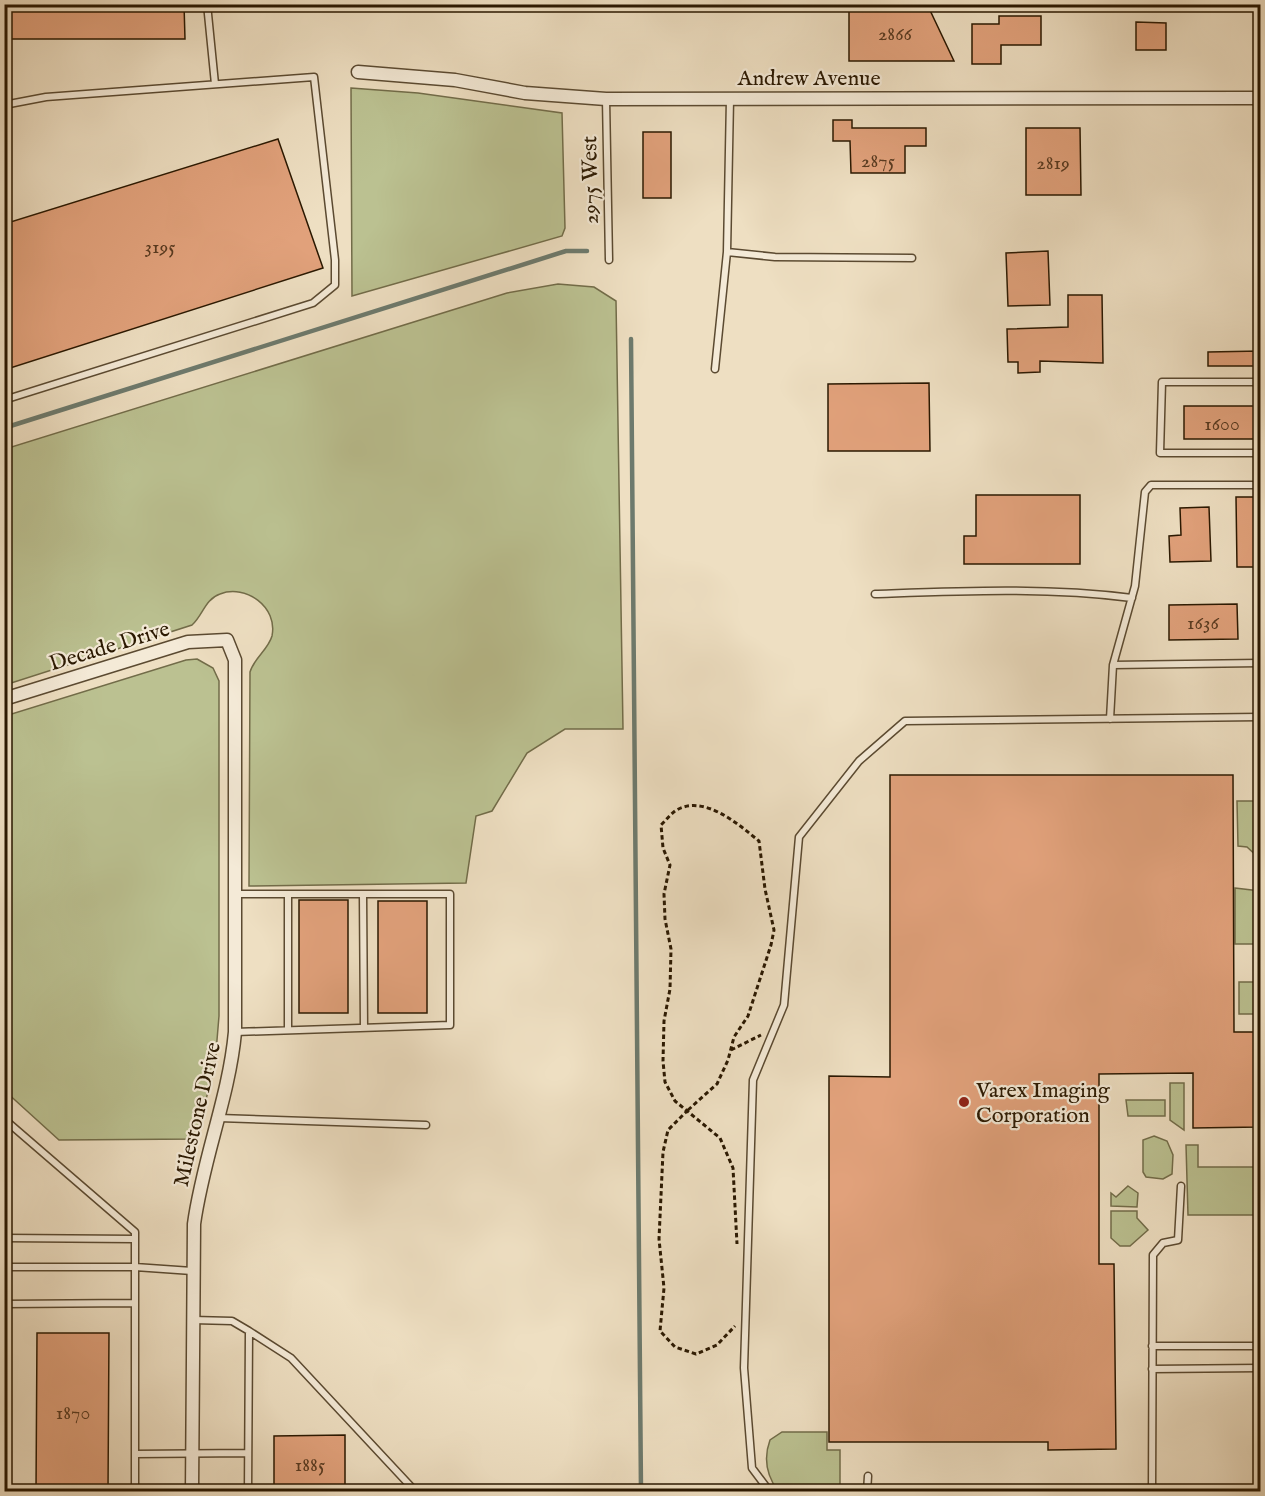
<svg xmlns="http://www.w3.org/2000/svg" width="1265" height="1496" font-family="'IM FELL English',serif">
<style>
.green{fill:#bbc191;stroke:#726c49;stroke-width:1.5}
.lines{fill:none;stroke-linecap:round;stroke-linejoin:round}
.stream{stroke:#6d7a6d;stroke-width:4.5}
.building{fill:#e1a17b;stroke:#2a1801;stroke-width:1.5}
.lane-casing{stroke:#5b4a31;stroke-width:9}
.street-casing{stroke:#5b4a31;stroke-width:15}
.path{stroke:#2a1801;stroke-width:3;stroke-dasharray:4.5 3;stroke-linecap:butt}
.lane{stroke:#f4ead7;stroke-width:6}
.street{stroke:#f4ead7;stroke-width:12}
.poi-dot{fill:#8f2418;stroke:#f4ead7;stroke-width:2}
.labels{text-anchor:middle;stroke-width:4.5;stroke-linejoin:round;paint-order:stroke}
.number-label{font-size:20px;fill:#583a20}
.street-label{font-size:22px;fill:#2a1801;stroke:#f4ead7}
.poi-label{font-size:22px;fill:#2a1801;stroke:#f4ead7;text-anchor:start}
</style>
<rect width="100%" height="100%" fill="#eedfc2"/>
<filter id="stains"><feTurbulence type="fractalNoise" baseFrequency=".00333" numOctaves="4"/><feColorMatrix values="0 0 0 0 .2 0 0 0 0 .09 0 0 0 0 .02 0 0 0 .5 -.17"/></filter>
<radialGradient id="worn" r=".72"><stop offset=".6" stop-color="#630" stop-opacity="0"/><stop offset="1" stop-color="#630" stop-opacity=".3"/></radialGradient>
<path class="green" d="M351,88L418,93L562,113L565,228L562,236L352,296Z
M558,284L594,287L616,301L623,729H565L527,753L492,811L476,816L466,883L249,886L250,672C254,658 268,650 272,636C278,607 246,584 220,594C205,599 203,615 192,625L5,685V449L507,293Z
M197,659L213,668L219,681V1016L215,1064L196,1139L59,1140L5,1091V716L186,660Z
M1237,801H1260V859L1247,847L1238,846Z
M1235,888L1260,891V950L1259,944H1235Z
M1239,982H1260V1014H1239Z
M1170,1083H1184V1130L1170,1120Z
M1126,1100H1165V1116H1128Z
M1154,1136L1167,1141L1173,1155L1172,1174L1163,1179L1146,1177L1143,1172V1140Z
M1186,1145H1198V1167H1254L1255,1145H1260V1215H1188Z
M1128,1186L1138,1193L1137,1207L1111,1206V1193L1116,1197Z
M1111,1211H1137V1218L1148,1230L1130,1246H1120L1111,1238Z
M782,1432H827V1450H840V1491H778C767,1476 763,1459 770,1440Z"/>
<g class="lines">
<path class="stream" d="M631,339L641,1492
M4,428L566,251H587"/>
</g>
<path class="building" d="M4,4H184L185,39H4Z
M849,4H927L954,61H849Z
M999,16H1041V45H1001V64H972V24H999Z
M1136,22L1166,23V50H1136Z
M833,120H852V128H926V146H905V173H851L850,141H833Z
M1026,128H1080L1081,195H1026Z
M643,132H671V198H643Z
M278,139L323,268L4,370V224Z
M1048,251L1050,305L1008,306L1006,253Z
M1068,295H1102L1103,363L1040,361V372L1018,373V362H1008L1007,329L1068,327Z
M1260,351V366H1208V352Z
M929,383L930,451H828V384Z
M1184,406H1260V439H1184Z
M976,495H1080V564H964V536H976Z
M1236,497H1260V567H1237Z
M1209,507L1211,561L1170,562L1169,536L1181,535L1180,508Z
M1237,604L1238,639L1169,640V605Z
M890,775H1233L1234,1032H1260V1127L1193,1128V1073L1099,1074V1264H1114L1116,1449L1048,1450V1442H829V1076L890,1077Z
M299,900H348V1013H299Z
M378,901H427V1013H378Z
M37,1333H109L108,1491H36Z
M345,1435V1491H274V1436Z"/>
<g class="lines">
<defs>
<path id="lane" d="M207,4L215,84
M606,99L609,260
M730,99L727,252L775,257L912,258
M4,105L46,97L314,77L335,260V285L313,303L4,400
M715,369L727,252
M1260,382H1162L1160,453H1260
M875,594C961,591 1046,587 1132,598
M1113,665L1135,586L1145,492L1151,485H1260
M1110,719L1113,665L1260,663
M288,895V1030
M363,895L364,1028
M235,1032L450,1025V894H236
M219,1118L426,1125
M4,1119L135,1232V1492
M4,1238L135,1239
M4,1267H135L192,1271
M4,1304L135,1303
M193,1320L232,1321L249,1331
M1152,1346H1260
M1152,1369L1260,1368
M135,1454L248,1453
M248,1492L249,1331L291,1358L416,1492
M770,1492L752,1468L744,1368L753,1080L784,1005L799,837L859,761L905,721L1260,717
M867,1492L868,1476
M1152,1492L1153,1255L1163,1243L1178,1240L1181,1186"/>
<path id="street" d="M358,72L455,80L525,93L606,99L1260,98
M4,699L188,642L227,640L235,660V1032C229,1097 203,1158 194,1224L192,1492"/>
</defs>
<use href="#lane" class="lane-casing"/>
<use href="#street" class="street-casing"/>
<path class="path" d="M731,1050L761,1035
M688,1110L717,1084L728,1060L734,1037L748,1016L771,945L774,930L765,889L759,841C738,824 703,793 675,811C670,815 666,820 661,825L663,848L670,865L664,894L665,919L671,949L670,989L664,1021L663,1061L665,1082L675,1101L720,1138L733,1168L737,1244
M688,1110L668,1130L663,1152L659,1239L664,1288L660,1331L675,1347L696,1354L717,1345L735,1326"/>
<use href="#lane" class="lane"/>
<use href="#street" class="street"/>
</g>
<circle class="poi-dot" cx="964" cy="1102" r="6"/>
<g class="labels">
<g class="number-label">
<text x="895" y="40">2866</text>
<text x="878" y="167">2875</text>
<text x="1053" y="169">2819</text>
<text x="160" y="253">3195</text>
<text x="1222" y="430">1600</text>
<text x="1203" y="629">1636</text>
<text x="73" y="1419">1870</text>
<text x="310" y="1471">1885</text>
</g>
<g class="street-label">
<text x="809" y="85">Andrew Avenue</text>
<text transform="translate(589 180) rotate(-91)" y="8">2975 West</text>
<text transform="translate(109 645) rotate(-17)" y="8">Decade Drive</text>
<text transform="translate(196 1114) rotate(-77)" y="8">Milestone Drive</text>
</g>
<g class="poi-label">
<text x="976" y="1097">Varex Imaging<tspan x="976" dy="25">Corporation</tspan></text>
</g>
</g>
<rect width="1265" height="1496" fill="none" stroke="#eedfc2" stroke-width="24"/>
<rect x="6" y="6" width="1253" height="1484" fill="none" stroke="#2a1801" stroke-width="3"/>
<rect x="12" y="12" width="1241" height="1472" fill="none" stroke="#2a1801" stroke-width="1.5"/>
<rect width="100%" height="100%" filter="url(#stains)"/>
<rect width="100%" height="100%" fill="url(#worn)"/>
</svg>
